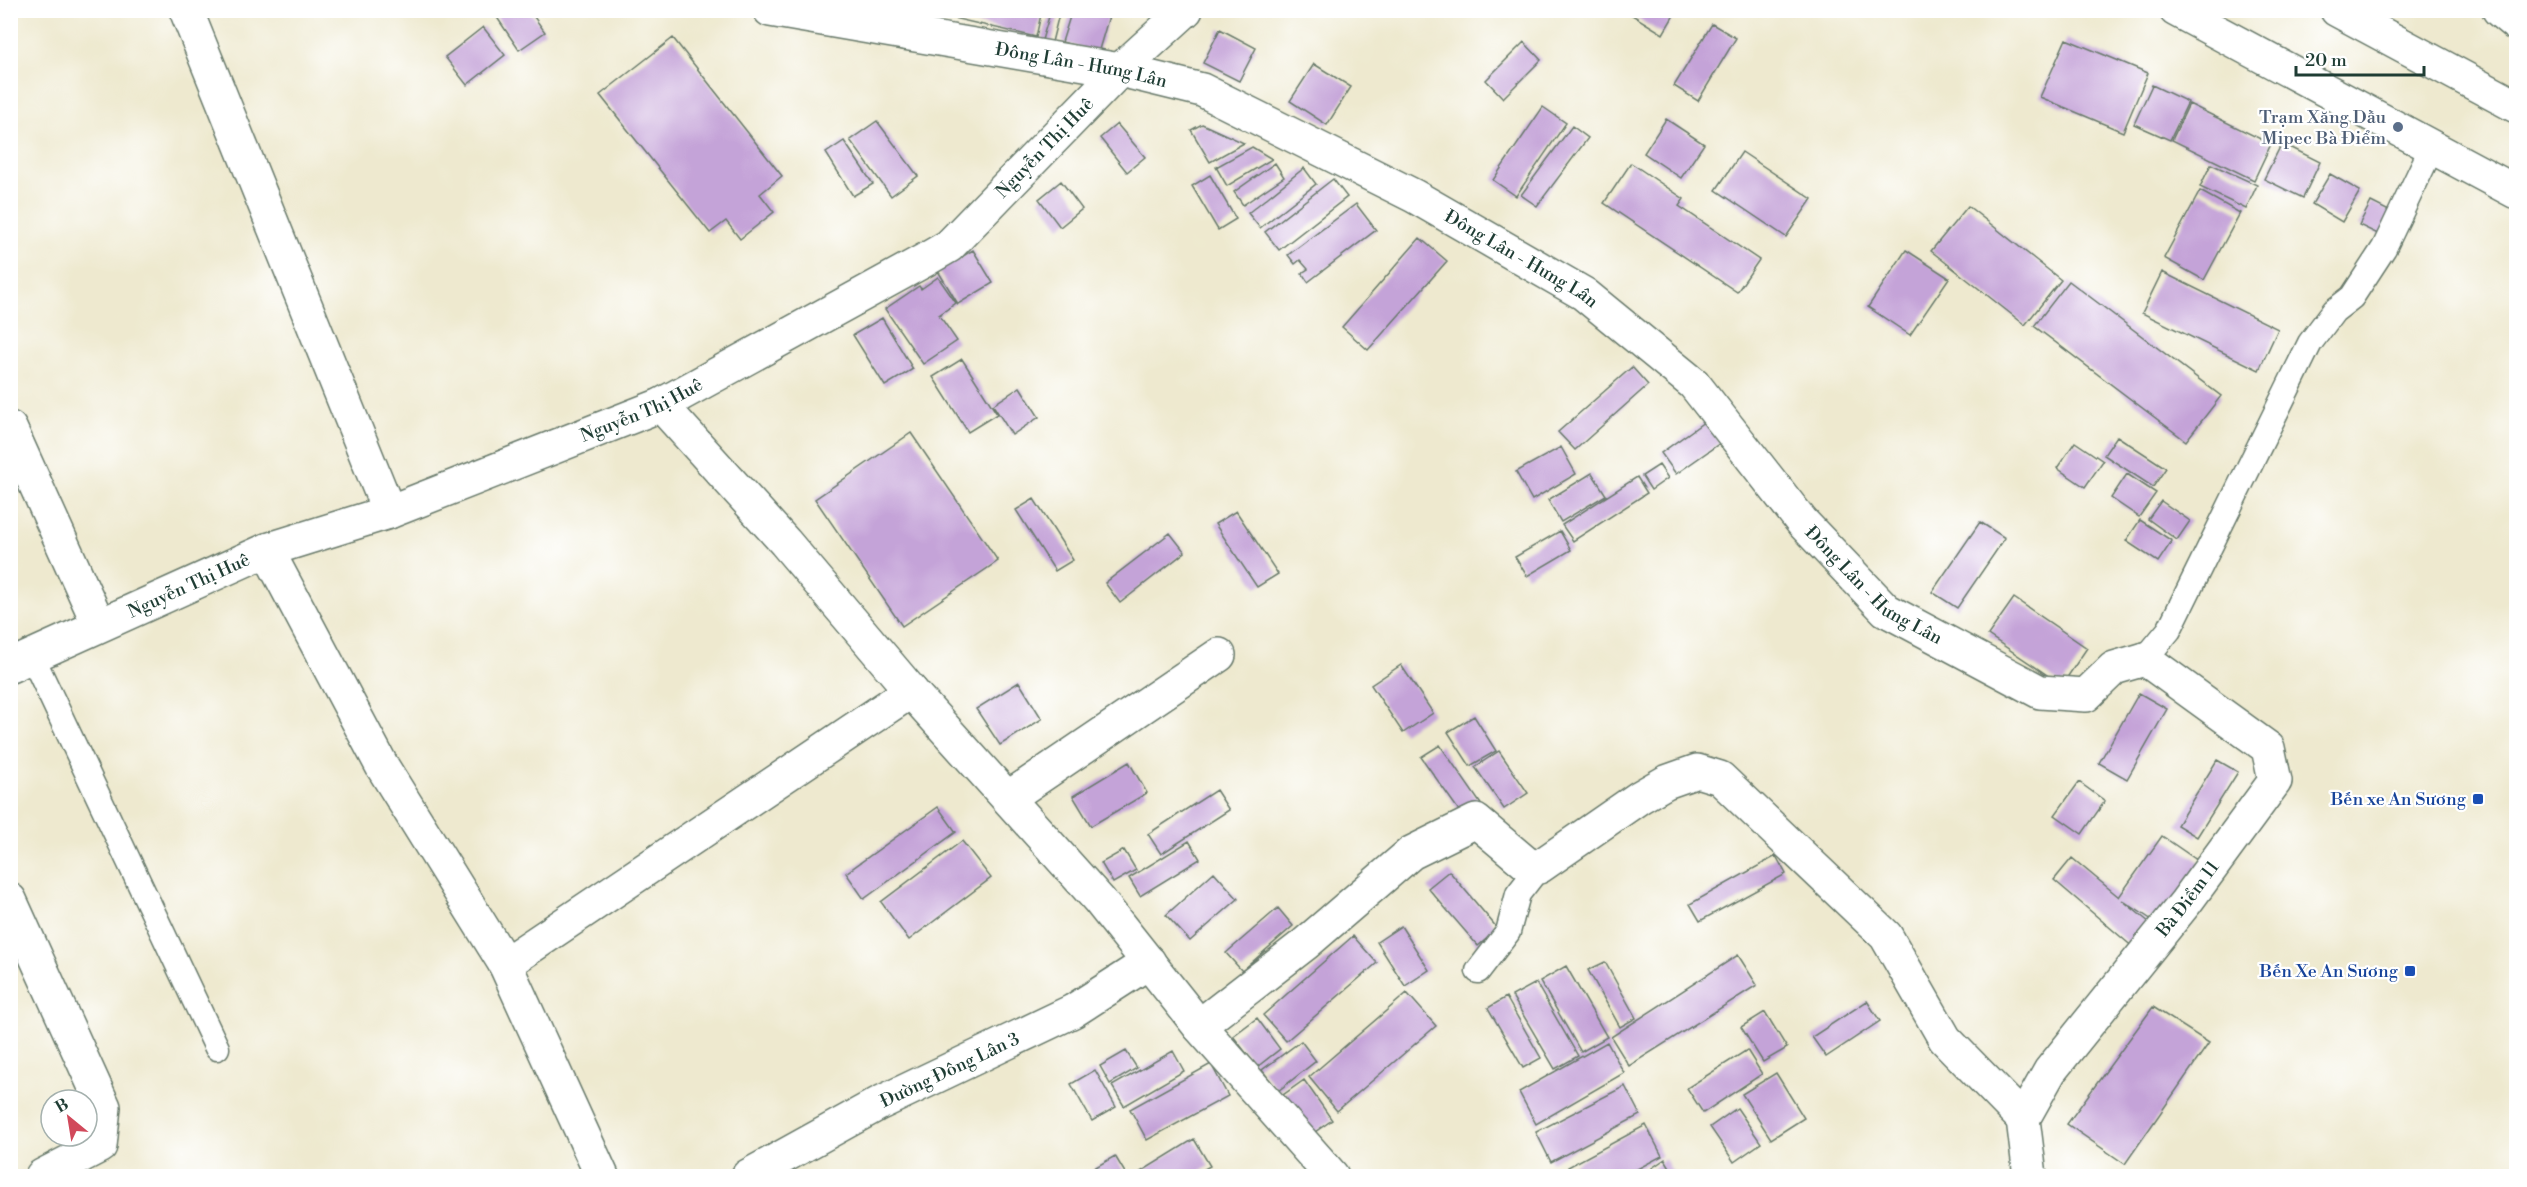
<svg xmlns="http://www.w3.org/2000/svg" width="2527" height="1187" font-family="'Libre Bodoni',serif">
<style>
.building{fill:#c4a3d8}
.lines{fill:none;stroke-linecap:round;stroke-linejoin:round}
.lane-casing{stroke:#67796a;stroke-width:27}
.street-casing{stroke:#67796a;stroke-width:36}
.secondary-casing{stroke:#67796a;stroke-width:36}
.highway-casing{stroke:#67796a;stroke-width:36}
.lane{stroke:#fff;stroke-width:24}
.street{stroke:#fff;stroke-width:33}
.secondary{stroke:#fff;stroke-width:33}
.highway{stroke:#fff;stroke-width:33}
.service-dot{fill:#5c6f8a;stroke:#fff;stroke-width:2}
.transit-dot{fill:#1a4fb4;stroke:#fff;stroke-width:2}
.labels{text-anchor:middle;stroke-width:4.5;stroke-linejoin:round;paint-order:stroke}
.street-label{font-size:18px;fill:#1f3d34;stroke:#fff}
.service-label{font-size:18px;fill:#4e5e75;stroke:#fff;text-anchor:end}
.transit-label{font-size:18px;fill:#164399;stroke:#fff;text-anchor:end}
</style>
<rect width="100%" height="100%" fill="#fff"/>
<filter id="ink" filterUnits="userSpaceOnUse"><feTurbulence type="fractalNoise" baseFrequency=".0167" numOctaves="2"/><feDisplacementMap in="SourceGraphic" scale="12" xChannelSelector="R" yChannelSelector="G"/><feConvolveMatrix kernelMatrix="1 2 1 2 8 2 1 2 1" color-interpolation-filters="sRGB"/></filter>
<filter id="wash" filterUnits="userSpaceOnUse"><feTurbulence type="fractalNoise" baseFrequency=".008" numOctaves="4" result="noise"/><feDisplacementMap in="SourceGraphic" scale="24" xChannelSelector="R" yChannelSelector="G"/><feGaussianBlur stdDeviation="1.35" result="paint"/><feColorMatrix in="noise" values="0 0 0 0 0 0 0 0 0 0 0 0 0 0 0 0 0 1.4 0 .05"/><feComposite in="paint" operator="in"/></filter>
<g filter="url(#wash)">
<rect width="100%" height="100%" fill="#eee9cf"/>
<g id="blocks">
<path class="building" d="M492,10H529L545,32L519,50Z
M955,10H1042L1036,37L953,18Z
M1051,10H1060L1052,42L1042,40Z
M1072,10H1090L1109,16L1098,53L1062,42Z
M1624,10H1677L1663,34Z
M1712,24L1736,38L1698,101L1674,86Z
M483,27L505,55L467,85L445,57Z
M1220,29L1256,48L1239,81L1203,63Z
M673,38L782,176L760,194L774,212L740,239L726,221L710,233L600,95Z
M2066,39L2148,73L2123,132L2040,97Z
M1524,42L1541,60L1503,98L1486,80Z
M1314,64L1351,87L1327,125L1290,101Z
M2152,85L2188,102L2170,140L2134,124Z
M2189,104L2271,144L2254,180L2172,140Z
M1543,107L1566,123L1516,196L1493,180Z
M1666,119L1704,144L1681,178L1644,153Z
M877,121L918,176L891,196L850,140Z
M1117,124L1145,157L1127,172L1100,138Z
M1202,124L1244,143L1210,162L1191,130Z
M1572,126L1588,138L1537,206L1521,195Z
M844,141L873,184L853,196L826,153Z
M2282,143L2320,162L2303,198L2264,179Z
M1252,147L1272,159L1227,186L1216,167Z
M1742,152L1812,199L1786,237L1716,190Z
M1275,163L1284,177L1243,205L1234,192Z
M1631,163L1684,199L1679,206L1759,260L1737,292L1604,203Z
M2211,164L2257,185L2246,209L2200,187Z
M1304,168L1316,184L1260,228L1248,213Z
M2330,174L2360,191L2342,222L2312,204Z
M1210,175L1236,219L1218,230L1192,186Z
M1333,179L1347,197L1279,250L1265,232Z
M1061,181L1082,209L1060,227L1039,199Z
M2200,191L2240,213L2204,280L2164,258Z
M2371,202L2395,214L2384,237L2359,225Z
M1356,204L1376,230L1308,282L1302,273L1308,269L1300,260L1295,264L1288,255Z
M1968,206L2061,280L2025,325L1931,251Z
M1420,238L1447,261L1368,350L1342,327Z
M973,250L993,283L958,304L938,271Z
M1906,250L1949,278L1910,335L1868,307Z
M2162,272L2278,329L2259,370L2142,313Z
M938,277L956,303L939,315L957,341L923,364L885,309L919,286L921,289Z
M2069,281L2221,396L2186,441L2034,326Z
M882,318L913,369L885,386L853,335Z
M962,359L997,414L968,432L933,377Z
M1632,367L1648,385L1575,450L1558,432Z
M1020,387L1039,417L1012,435L993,405Z
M1704,422L1720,443L1676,474L1661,453Z
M911,433L998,561L902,626L815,499Z
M2117,436L2166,468L2153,487L2104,455Z
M2075,442L2103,461L2085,487L2057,468Z
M1561,447L1576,474L1532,500L1516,472Z
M1659,465L1668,478L1651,490L1642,476Z
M1592,473L1606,495L1561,522L1548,500Z
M2127,474L2156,493L2139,517L2111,498Z
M1637,477L1647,493L1573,541L1562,525Z
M1034,499L1073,560L1055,571L1016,510Z
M2161,501L2190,521L2177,540L2148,519Z
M1236,511L1278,574L1257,587L1215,524Z
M2140,520L2172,541L2158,562L2126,541Z
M1980,522L2005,538L1957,608L1932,592Z
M1560,531L1571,550L1527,576L1515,557Z
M1170,533L1185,552L1120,603L1105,583Z
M2014,598L2087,648L2062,685L1988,635Z
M1401,665L1433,713L1403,733L1371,685Z
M1019,682L1042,719L1000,745L976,709Z
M2139,693L2167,709L2127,779L2099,763Z
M1474,716L1496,751L1470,766L1448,732Z
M1440,745L1485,810L1467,822L1421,757Z
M1499,751L1528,793L1504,809L1475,767Z
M2217,760L2238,772L2197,837L2177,825Z
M1129,762L1147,793L1091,826L1073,796Z
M2079,782L2105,801L2082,834L2055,815Z
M1216,790L1229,810L1161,854L1148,834Z
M938,807L956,832L864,899L846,873Z
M2162,836L2204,865L2161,926L2122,900L2161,932L2141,954L2054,880L2072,858L2119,897Z
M962,841L991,878L909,940L881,902Z
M1189,841L1200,859L1140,896L1129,878Z
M1124,850L1136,870L1113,883L1101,863Z
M1776,856L1786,874L1700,921L1690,904Z
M1449,871L1498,929L1478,946L1428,888Z
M1214,872L1238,899L1190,941L1166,915Z
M1278,908L1293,926L1242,971L1226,953Z
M1401,926L1429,970L1405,986L1377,942Z
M1353,936L1377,963L1286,1041L1263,1015Z
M1738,955L1757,985L1629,1066L1611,1037Z
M1605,962L1636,1018L1620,1027L1588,970Z
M1566,966L1607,1037L1581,1052L1540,981Z
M1536,983L1578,1056L1555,1069L1512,996Z
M1407,993L1436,1026L1337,1111L1309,1077Z
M1506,997L1541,1058L1523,1068L1488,1008Z
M1867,1001L1880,1021L1826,1057L1812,1037Z
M2153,1007L2209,1043L2125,1164L2067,1124Z
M1765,1012L1787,1048L1763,1062L1741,1027Z
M1257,1018L1280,1049L1257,1067L1233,1036Z
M1301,1041L1316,1061L1278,1091L1262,1070Z
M1607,1042L1624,1073L1536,1124L1519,1092Z
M1747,1050L1762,1074L1703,1113L1687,1088Z
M1126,1051L1137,1068L1110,1084L1100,1066Z
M1173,1051L1184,1071L1124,1106L1112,1086Z
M1211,1064L1228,1096L1147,1140L1130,1109Z
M1095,1070L1116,1107L1092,1121L1071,1084Z
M1776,1073L1804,1118L1771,1139L1742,1094Z
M1304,1080L1332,1120L1312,1134L1283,1095Z
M1625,1086L1640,1115L1551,1162L1536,1132Z
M1737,1108L1761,1143L1734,1162L1710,1127Z
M1646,1125L1662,1156L1624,1176H1573L1568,1167Z
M1194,1139L1210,1166L1192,1176H1134Z
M1115,1156L1127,1176H1099L1094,1168Z
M1665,1159L1675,1176H1657L1652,1168Z"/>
</g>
</g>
<g filter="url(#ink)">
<use href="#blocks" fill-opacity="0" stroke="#67796a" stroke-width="1.5"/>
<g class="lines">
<defs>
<path id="lane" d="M32,656L217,1048
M2145,659L2169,630L2310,343L2334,311L2352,297L2384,248L2432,147
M1478,971L1508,932L1518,894L1539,867"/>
<g id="street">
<path d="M186,10L389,512"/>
<path d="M661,405L785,542L911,691L1099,900L1199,1026L1332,1176"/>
<path d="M10,428L99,625"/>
<path d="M267,550L382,766L505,964"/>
<path d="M1008,798L1219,655"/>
<path d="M10,900L104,1107L100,1146L42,1176"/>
<path d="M1199,1026L1305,944L1411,853L1476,821L1527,864L1539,867L1640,797L1666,782L1697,771L1720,778L1886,936L1945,1039L2023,1119"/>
<path d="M602,1176L505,964L911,691"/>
<path id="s1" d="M748,1176L878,1104L1073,1011L1149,962"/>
<path id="s2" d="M2030,1176L2023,1119L2050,1071L2186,902L2275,781L2268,748L2145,659"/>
</g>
<g id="secondary">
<path id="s3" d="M770,10L1120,70L1202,90L1414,196L1584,294L1694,384L1802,522L1886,610L2040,692L2086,695L2114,668L2145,659"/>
<path id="s4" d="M10,666L267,550L389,512L661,405L925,260L949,246L1120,70L1186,10"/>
</g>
<path id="highway" d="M2176,10L2516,192
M2337,10L2516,106
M2499,10L2516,24"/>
</defs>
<use href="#lane" class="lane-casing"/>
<use href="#street" class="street-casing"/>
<use href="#secondary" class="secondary-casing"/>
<use href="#highway" class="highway-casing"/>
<use href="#lane" class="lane"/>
<use href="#street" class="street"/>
<use href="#secondary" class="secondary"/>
<use href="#highway" class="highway"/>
</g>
</g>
<circle class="service-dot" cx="2398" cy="127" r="6"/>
<g class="transit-dot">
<rect x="2472" y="793" width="12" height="12" rx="3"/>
<rect x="2404" y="965" width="12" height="12" rx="3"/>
</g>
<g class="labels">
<g class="street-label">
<text dy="6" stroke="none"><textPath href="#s3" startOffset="316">Đông Lân - Hưng Lân</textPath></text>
<text dy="6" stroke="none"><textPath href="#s4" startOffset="1168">Nguyễn Thị Huê</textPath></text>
<text dy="6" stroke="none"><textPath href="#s3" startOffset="801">Đông Lân - Hưng Lân</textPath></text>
<text dy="6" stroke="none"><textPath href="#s4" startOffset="682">Nguyễn Thị Huê</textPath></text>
<text dy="6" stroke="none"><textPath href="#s3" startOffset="1287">Đông Lân - Hưng Lân</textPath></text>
<text dy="6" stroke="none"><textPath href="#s4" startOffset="196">Nguyễn Thị Huê</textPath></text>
<text dy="6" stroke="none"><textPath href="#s2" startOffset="333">Bà Điểm 11</textPath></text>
<text dy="6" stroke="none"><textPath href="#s1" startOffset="228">Đường Đông Lân 3</textPath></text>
</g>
<g class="service-label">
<text x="2386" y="123">Trạm Xăng Dầu<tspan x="2386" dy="21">Mipec Bà Điểm</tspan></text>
</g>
<g class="transit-label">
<text x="2466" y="805">Bến xe An Sương</text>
<text x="2398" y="977">Bến Xe An Sương</text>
</g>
</g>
<rect width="2527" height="1187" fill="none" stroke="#fff" stroke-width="36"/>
<g transform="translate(69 1118) rotate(330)"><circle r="28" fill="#ffffff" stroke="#a5b1ae" stroke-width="1.5"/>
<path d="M0-4.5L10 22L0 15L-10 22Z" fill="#d1495b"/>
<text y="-9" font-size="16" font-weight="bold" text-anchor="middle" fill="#1f3d34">B</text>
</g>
<path d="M2296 66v9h128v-9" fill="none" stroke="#1f3d34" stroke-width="3"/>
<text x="2305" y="66" font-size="18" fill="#1f3d34" stroke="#ffffff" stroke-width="4.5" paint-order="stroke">20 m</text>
</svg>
